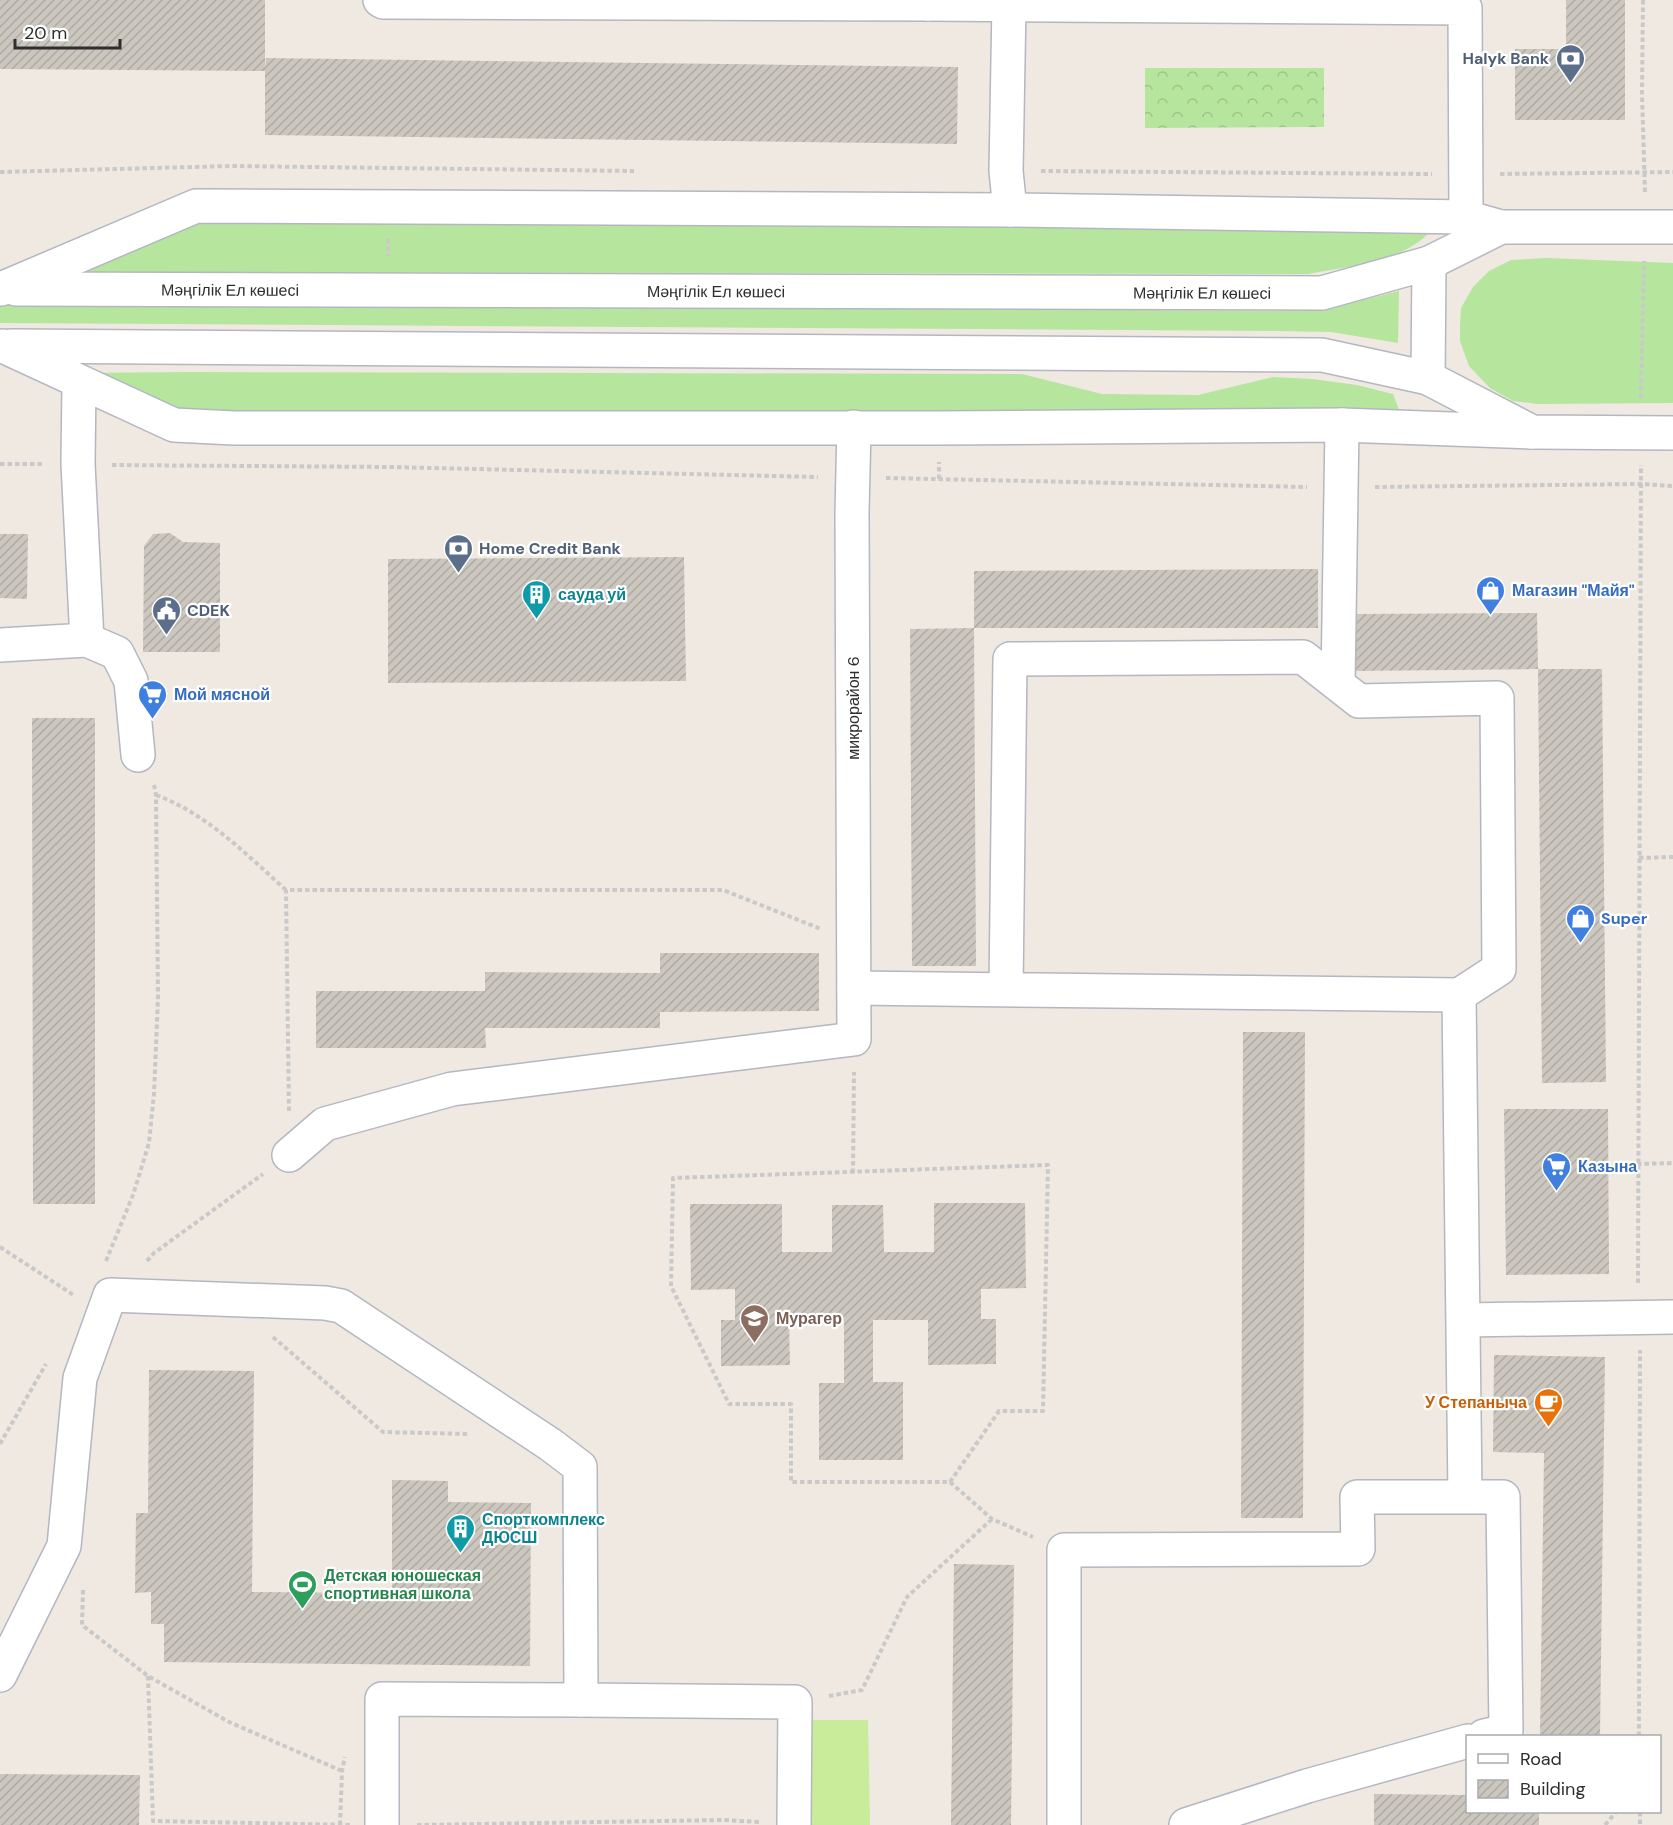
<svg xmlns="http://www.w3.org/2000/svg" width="1673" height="1825" font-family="'DM Sans',sans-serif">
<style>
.grass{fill:#b6e59e}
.forest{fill:url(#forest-crowns)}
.pitch{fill:#c9ec9a}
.building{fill:url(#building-hatch)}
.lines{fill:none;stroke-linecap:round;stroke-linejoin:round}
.minor-casing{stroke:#b4b7c1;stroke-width:36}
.path{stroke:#c9c9c9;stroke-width:4;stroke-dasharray:4.5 3;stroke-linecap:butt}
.minor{stroke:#fff;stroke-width:33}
.labels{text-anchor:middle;stroke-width:4.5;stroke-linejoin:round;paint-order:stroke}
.service-label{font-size:16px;font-weight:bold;fill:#4e5e75;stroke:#fff;text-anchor:start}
.street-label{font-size:16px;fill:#2e2e2e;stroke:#fff}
.shop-label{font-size:16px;font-weight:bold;fill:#366cbe;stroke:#fff;text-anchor:start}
.culture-label{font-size:16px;font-weight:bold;fill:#0d838f;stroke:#fff;text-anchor:start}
.education-label{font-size:16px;font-weight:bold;fill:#785e54;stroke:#fff;text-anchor:start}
.food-label{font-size:16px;font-weight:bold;fill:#c56008;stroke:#fff;text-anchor:end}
.leisure-label{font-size:16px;font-weight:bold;fill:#27864d;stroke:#fff;text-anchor:start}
</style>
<defs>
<pattern id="forest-crowns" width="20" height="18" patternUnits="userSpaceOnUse" patternTransform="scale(1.5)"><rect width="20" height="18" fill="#b6e59e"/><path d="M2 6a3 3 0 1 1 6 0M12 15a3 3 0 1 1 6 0" fill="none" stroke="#9dc588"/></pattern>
<pattern id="building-hatch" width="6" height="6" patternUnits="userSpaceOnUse" patternTransform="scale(1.5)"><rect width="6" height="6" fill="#cbc7bf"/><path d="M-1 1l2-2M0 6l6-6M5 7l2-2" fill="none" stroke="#afaba4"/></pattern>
</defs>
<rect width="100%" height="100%" fill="#efe9e1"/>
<path class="grass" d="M235,220L1421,226L1430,232C1400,263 1349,266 1308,274L86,272L193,225Z
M1546,258L1673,263V403L1538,404L1513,401L1490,388L1469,366L1460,341V325L1461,308L1473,287L1489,271L1511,260Z
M1399,291L1398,343L1331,332L1278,331L0,323V302L1278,311L1331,308Z
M191,372L1022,374L1102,394L1198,395L1273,377L1312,379L1357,385L1393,394L1401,415L192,418L76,373Z"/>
<path class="forest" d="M1145,68H1324V127L1145,128Z"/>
<path class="pitch" d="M809,1720H868L870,1825H812Z"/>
<path class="building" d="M0,0H265V68L266,58L958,67L957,144L265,135V71L0,69Z
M1566,0H1625V120H1515V49H1566Z
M170,533L183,542L220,543V652H143L144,546L153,534Z
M0,534H28L27,599L0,598Z
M684,557L686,681L388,683V559Z
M1318,569V628H974V571Z
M1537,613L1538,669L1356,671V614Z
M974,628L976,966H912L910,629Z
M1538,669H1602L1606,1082L1542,1083Z
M32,718H95V1204H33Z
M660,953H819V1011L660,1012V1028H485L486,1048H316V991H485V972L660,973Z
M1243,1032H1305L1303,1518H1241Z
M1504,1109H1608L1609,1274L1506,1275Z
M934,1203H1025L1026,1288L981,1289V1319H996V1364L928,1365V1320H873V1382H903V1460H819V1383H844V1321H789L790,1365L721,1366V1320H735V1289L691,1290L690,1204H782V1252H832V1205H883L884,1252H934Z
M1494,1355L1605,1357L1600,1736H1540L1544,1453L1493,1452Z
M149,1370L254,1371L252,1592L392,1593V1480L448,1481V1502L531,1503L530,1666L164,1662V1624H151V1592L135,1593L136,1513H148Z
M954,1564L1014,1565L1011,1825H951Z
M0,1774L140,1775L139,1825H0Z
M1374,1794L1468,1795V1812H1539V1825H1374Z"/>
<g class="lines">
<defs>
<g id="minor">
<path d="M380,0L383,2L928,4V0"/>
<path d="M928,4L1465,8L1466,217"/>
<path d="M1009,4L1006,171L1010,210"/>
<path d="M1673,227H1501L1429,263L1428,378L1532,432L1673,433"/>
<path d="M1,289L196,206L1010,210L1466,217L1501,227"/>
<path id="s1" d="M16,289L1322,293L1429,263"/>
<path d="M3,346L174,425L234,428H939L1342,425L1532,432"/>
<path d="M11,346L1322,355L1428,378"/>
<path d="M87,640L117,653L131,681L138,755"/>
<path d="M0,645L87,640L78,464L79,383"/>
<path d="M1338,684L1342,425"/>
<path d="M854,988L1459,995L1499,969L1497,698L1359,701L1303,657L1010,659L1006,990"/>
<path d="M1459,995L1465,1496"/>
<path d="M289,1155L325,1124L452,1089L854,1039L852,512L854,427"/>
<path d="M1464,1320L1673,1317"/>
<path d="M0,1675L64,1546L80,1378L110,1295L325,1303L341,1306L551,1445L580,1467L581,1700L795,1702L794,1825"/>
<path d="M382,1825V1699L581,1700"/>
<path d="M1064,1825V1550L1358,1549L1357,1497H1503L1506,1731L1484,1736"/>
<path d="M1186,1825L1307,1786L1468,1741"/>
</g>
</defs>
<use href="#minor" class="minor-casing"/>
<path class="path" d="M1643,0L1642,93L1645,194
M1041,171L1432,174
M0,172L231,166L634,171
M1500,174L1673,172
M388,239V256
M1641,398L1644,261
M0,464H44
M112,465L389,467L818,477
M886,478L1307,487
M939,479V462
M1375,487L1640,484L1673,486
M156,795C207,814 246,854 286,890
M1639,858L1673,857
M289,1111L286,890H723L821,929
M1637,1164L1673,1163
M853,1173L854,1072
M0,1247L75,1296
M106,1261L133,1195L149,1143L154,1094L158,997L156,795L154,785
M147,1261L154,1253L263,1174
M1638,1283L1641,465
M273,1337L383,1432L470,1434
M0,1444L46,1364
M950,1482L999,1411H1043L1048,1165L673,1178L671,1286L729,1404H791V1482H950L992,1519L1033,1537
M83,1590L82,1625L148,1676L229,1722L342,1771
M148,1676L153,1821L350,1825
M829,1696L862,1690L907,1597L992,1519
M1639,1736L1640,1350
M1640,1812V1825
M340,1825L342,1771L345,1757
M417,1825L723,1820L760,1822
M1605,1825L1616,1812"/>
<use href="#minor" class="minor"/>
</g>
<defs>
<symbol id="bank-pin" viewBox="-11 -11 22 30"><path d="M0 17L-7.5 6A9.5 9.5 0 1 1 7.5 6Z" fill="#5c6f8a" stroke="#fff"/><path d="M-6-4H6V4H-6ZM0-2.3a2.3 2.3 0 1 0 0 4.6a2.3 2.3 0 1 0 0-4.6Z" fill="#fff"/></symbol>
<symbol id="shop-pin" viewBox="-11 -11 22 30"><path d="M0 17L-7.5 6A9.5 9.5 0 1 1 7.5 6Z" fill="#3f7fe0" stroke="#fff"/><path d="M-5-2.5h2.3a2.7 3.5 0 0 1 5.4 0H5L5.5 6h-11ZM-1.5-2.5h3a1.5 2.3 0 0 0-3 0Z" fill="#fff"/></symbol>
<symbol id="building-pin" viewBox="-11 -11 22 30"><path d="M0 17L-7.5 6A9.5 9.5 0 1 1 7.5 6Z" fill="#0f9aa8" stroke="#fff"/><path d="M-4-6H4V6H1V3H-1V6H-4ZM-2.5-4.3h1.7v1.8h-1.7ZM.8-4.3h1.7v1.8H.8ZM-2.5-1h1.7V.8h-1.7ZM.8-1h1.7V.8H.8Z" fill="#fff"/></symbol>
<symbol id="civic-pin" viewBox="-11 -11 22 30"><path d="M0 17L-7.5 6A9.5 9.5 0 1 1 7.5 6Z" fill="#5c6f8a" stroke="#fff"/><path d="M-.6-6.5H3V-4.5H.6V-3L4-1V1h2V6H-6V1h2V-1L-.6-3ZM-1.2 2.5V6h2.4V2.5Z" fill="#fff"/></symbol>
<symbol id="supermarket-pin" viewBox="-11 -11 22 30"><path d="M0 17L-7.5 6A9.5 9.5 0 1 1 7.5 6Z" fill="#3f7fe0" stroke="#fff"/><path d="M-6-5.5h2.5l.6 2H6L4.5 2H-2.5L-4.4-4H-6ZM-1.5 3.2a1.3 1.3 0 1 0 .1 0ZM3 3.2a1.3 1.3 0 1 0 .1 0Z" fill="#fff"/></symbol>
<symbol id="school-pin" viewBox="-11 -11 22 30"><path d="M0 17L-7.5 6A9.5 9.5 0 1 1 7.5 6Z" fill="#8d6e63" stroke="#fff"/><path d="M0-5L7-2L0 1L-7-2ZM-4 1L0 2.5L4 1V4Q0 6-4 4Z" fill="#fff"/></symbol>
<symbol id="cafe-pin" viewBox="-11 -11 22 30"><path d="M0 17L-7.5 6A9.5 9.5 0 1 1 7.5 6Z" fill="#e8710a" stroke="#fff"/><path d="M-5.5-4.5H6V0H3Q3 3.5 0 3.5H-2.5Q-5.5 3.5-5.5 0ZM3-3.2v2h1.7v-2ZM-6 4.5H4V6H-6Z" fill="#fff"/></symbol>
<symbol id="stadium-pin" viewBox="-11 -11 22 30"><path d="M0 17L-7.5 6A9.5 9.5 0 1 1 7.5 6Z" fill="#2e9e5b" stroke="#fff"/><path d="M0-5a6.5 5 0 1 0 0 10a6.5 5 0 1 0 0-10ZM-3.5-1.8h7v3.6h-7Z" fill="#fff"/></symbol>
</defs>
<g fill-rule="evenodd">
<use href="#bank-pin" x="1554" y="42" width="33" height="45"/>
<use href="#bank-pin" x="442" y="532" width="33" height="45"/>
<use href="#shop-pin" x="1474" y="574" width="33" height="45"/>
<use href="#building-pin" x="520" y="578" width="33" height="45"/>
<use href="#civic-pin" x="150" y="594" width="33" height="45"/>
<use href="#supermarket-pin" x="136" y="678" width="33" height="45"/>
<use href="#shop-pin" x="1564" y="902" width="33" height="45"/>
<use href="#supermarket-pin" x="1540" y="1150" width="33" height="45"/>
<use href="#school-pin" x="738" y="1302" width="33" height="45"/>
<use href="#cafe-pin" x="1532" y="1386" width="33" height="45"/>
<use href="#building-pin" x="444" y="1512" width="33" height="45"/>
<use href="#stadium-pin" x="286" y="1568" width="33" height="45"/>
</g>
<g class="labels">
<g class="service-label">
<text x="1549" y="64" text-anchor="end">Halyk Bank</text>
<text x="479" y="554">Home Credit Bank</text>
<text x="187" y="616">CDEK</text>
</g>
<g class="street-label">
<text dy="6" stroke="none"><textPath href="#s1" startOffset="214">Мәңгілік Ел көшесі</textPath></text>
<text dy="6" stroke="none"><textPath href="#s1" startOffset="700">Мәңгілік Ел көшесі</textPath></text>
<text dy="6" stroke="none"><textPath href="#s1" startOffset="1186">Мәңгілік Ел көшесі</textPath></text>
<text transform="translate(853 708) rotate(-90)" y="6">микрорайон 6</text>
</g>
<g class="shop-label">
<text x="1512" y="596">Магазин "Майя"</text>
<text x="174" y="700">Мой мясной</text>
<text x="1601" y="924">Super</text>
<text x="1578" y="1172">Казына</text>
</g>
<g class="culture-label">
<text x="558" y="600">сауда уй</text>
<text x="482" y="1525">Спорткомплекс<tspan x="482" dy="18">ДЮСШ</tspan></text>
</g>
<g class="education-label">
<text x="776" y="1324">Мурагер</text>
</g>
<g class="food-label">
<text x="1527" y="1408">У Степаныча</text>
</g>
<g class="leisure-label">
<text x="324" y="1581">Детская юношеская<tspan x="324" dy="18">спортивная школа</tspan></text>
</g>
</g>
<rect x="1466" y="1735" width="195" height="78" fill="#ffffff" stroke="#ababab" stroke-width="1.5"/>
<rect x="1478" y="1754" width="30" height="9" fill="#ffffff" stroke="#ababab" stroke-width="1.5"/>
<text x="1520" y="1765" font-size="18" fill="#2e2e2e">Road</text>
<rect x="1478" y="1780" width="30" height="18" fill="url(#building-hatch)" stroke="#ababab" stroke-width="1.5"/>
<text x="1520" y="1795" font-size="18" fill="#2e2e2e">Building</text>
<path d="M15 39v9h105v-9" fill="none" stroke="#2e2e2e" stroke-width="3"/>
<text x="24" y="39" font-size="18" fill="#2e2e2e" stroke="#ffffff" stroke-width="4.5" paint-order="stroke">20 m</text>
</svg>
